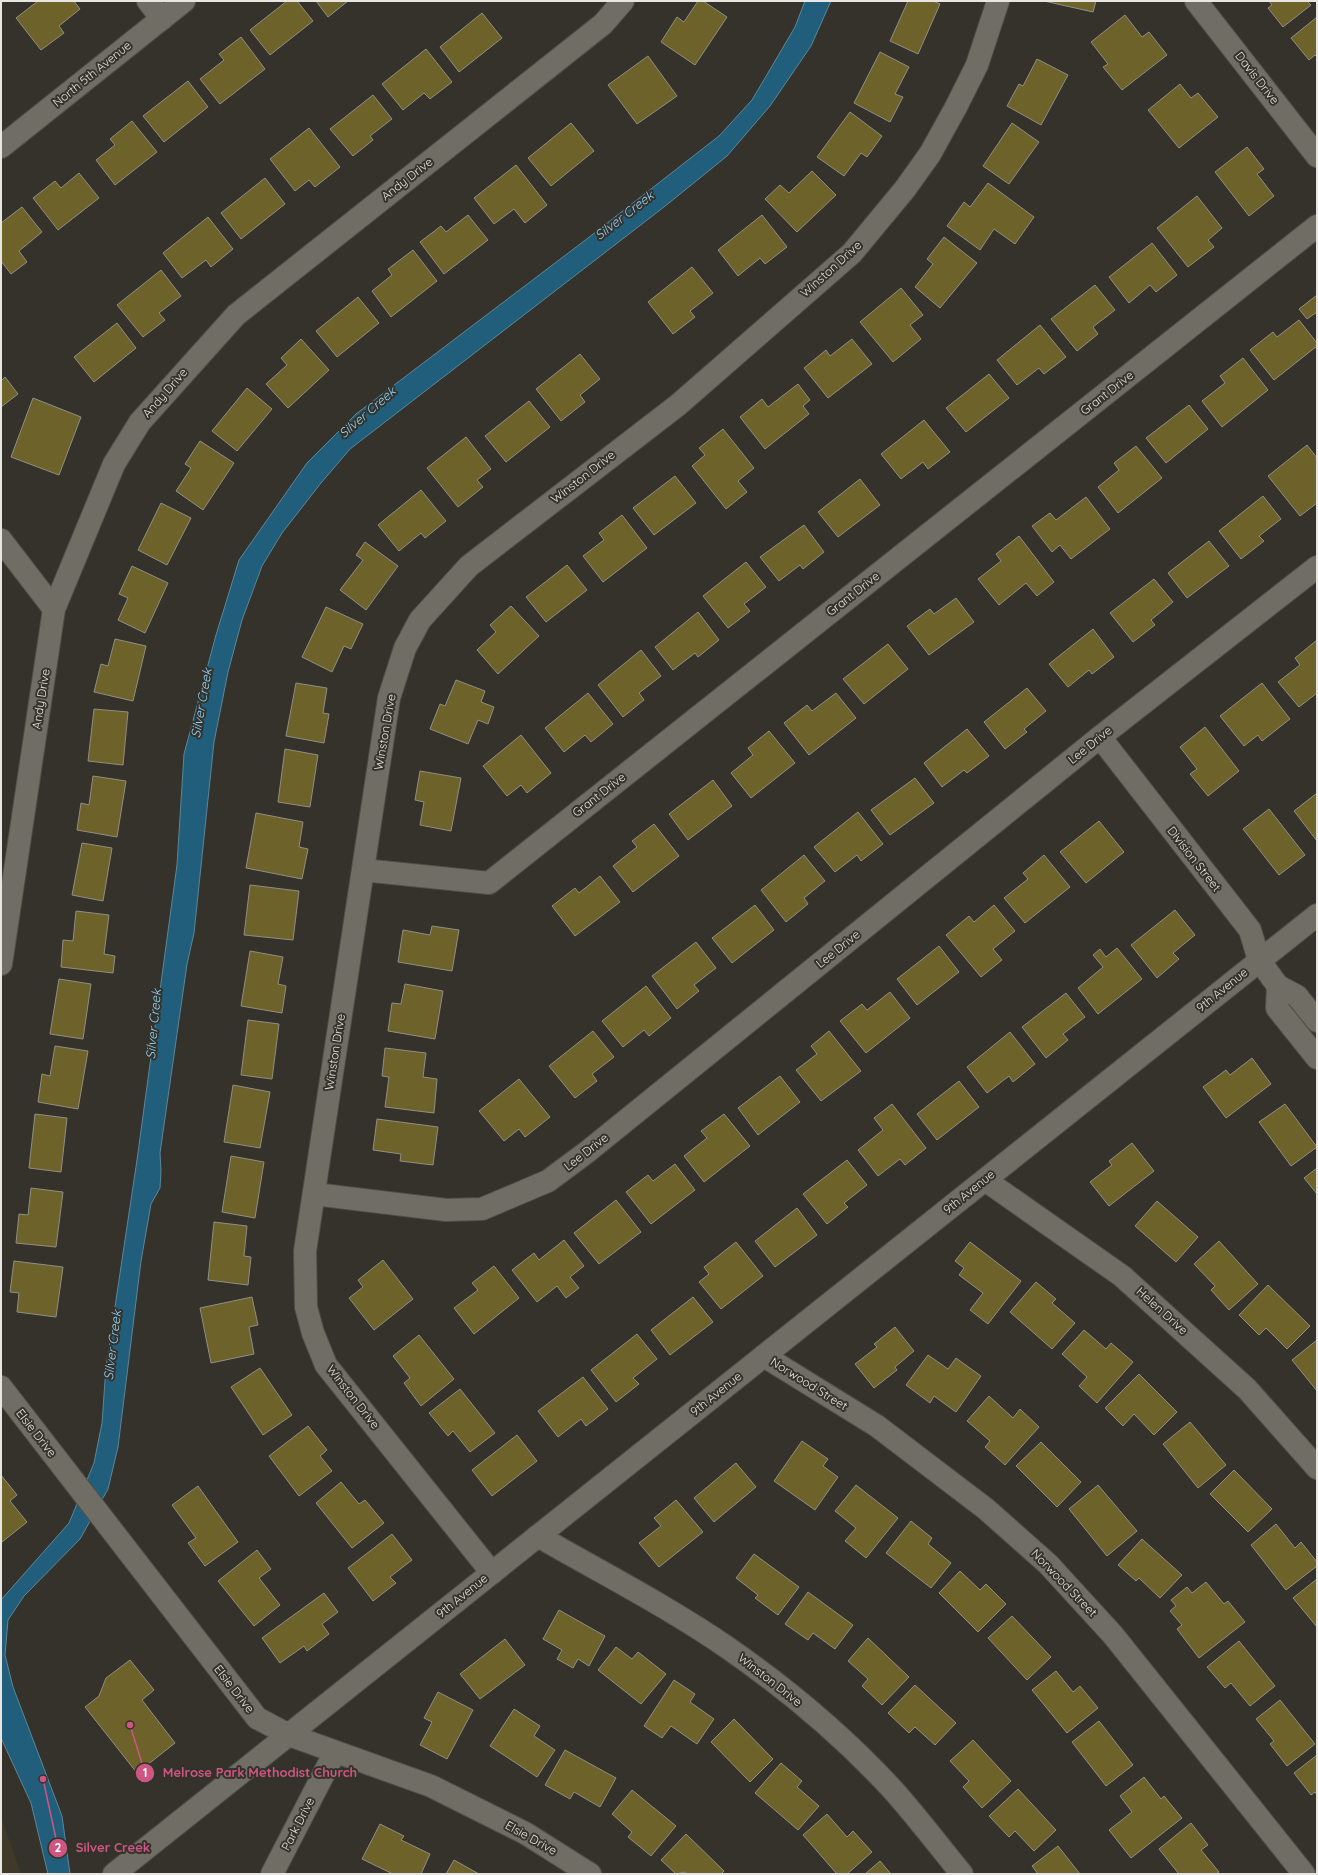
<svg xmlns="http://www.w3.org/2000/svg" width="1318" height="1875" font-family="Quicksand,sans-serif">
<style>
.commercial{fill:#403928}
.water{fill:#215e7b;stroke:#5c8799}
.building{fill:#6d6229;stroke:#918f84}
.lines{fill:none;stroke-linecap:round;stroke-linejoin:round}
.street-casing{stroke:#514f48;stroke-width:24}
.secondary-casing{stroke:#514f48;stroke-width:24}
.street{stroke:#706e64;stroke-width:22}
.secondary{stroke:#706e64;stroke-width:22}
.labels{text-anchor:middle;stroke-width:4;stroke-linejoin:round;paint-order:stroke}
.street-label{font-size:12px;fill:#e7e6e0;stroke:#34322a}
.water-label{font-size:13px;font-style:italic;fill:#8fd2f8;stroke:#34322a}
.leader{fill:none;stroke:#cd5683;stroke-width:1.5}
.callout-dot{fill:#cd5683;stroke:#34322a;stroke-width:1.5}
.mark-label{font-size:12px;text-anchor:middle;font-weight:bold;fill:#fff}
.callout-label{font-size:13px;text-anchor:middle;font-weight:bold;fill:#cd5683;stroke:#34322a;stroke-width:4;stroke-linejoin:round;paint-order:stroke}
</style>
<rect width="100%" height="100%" fill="#34322a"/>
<path class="commercial" d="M1,1817L21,1874H1Z"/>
<path class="water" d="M805,1H831L811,46L770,106L727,156L664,207L350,449L321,483L282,533L262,566L242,620L228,672L214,742L194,933L187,964L160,1153L161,1171L160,1188L151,1204L141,1261L118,1447L108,1489L80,1539L24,1596L8,1620L5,1655L13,1687L62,1816L70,1874H48L31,1803L1,1738V1600L69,1523L94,1463L102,1423L106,1367L137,1160L177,865L184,754L216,635L239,560L307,463L356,414L588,238L719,136L752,100L795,27Z"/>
<path class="building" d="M38,1H74L80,9L59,26L64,33L41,50L16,18Z
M287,1H297L313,21L270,55L250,30Z
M316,1H348L328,17Z
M698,1H703L727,17L695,65L661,42L677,17L684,22Z
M908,1H933L940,4L918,54L890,41Z
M1044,1H1096L1093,12Z
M1269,1H1307L1311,5L1283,27L1268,8L1272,5Z
M482,13L502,38L459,72L440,47Z
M1125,15L1142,37L1149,32L1167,55L1122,90L1103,67L1108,64L1091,42Z
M1317,17V57L1315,55L1309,60L1291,38Z
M241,37L265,69L220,104L200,79L224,60L219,54Z
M426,49L452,82L430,99L424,93L403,110L382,84Z
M880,52L909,67L895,94L903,97L890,122L854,103Z
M648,56L677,96L637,124L608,85Z
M1037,59L1068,75L1041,125L1007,106L1019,84L1023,86Z
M188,81L208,107L164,142L143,116Z
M1180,84L1191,98L1198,93L1218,117L1179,148L1148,110Z
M373,95L392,119L370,136L373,140L353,156L330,129Z
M850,112L882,136L867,157L861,153L844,176L817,157Z
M132,121L157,152L115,185L96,160L115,145L110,139Z
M571,123L594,151L551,186L528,158Z
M1012,123L1039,142L1009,184L983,166Z
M309,128L340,167L315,187L309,180L295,191L270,159Z
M1247,147L1264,169L1257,174L1274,196L1249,216L1215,172Z
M516,165L547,205L525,223L514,209L494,224L474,198Z
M812,171L836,195L797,232L765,199L780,185L789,193Z
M79,173L99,198L58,230L33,198L55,181L61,188Z
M265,178L285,204L241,239L221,213Z
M988,183L1034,217L1015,244L994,229L980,250L947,226L964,202L970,207Z
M1197,196L1222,228L1208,240L1214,247L1188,267L1157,228Z
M22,207L42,232L19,251L27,262L11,274L1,261V223Z
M468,215L488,240L444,274L420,242L441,226L446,232Z
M762,215L787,247L765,264L760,258L738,276L718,250Z
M208,217L233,249L211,267L206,260L182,278L163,253Z
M944,237L977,263L940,308L915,287L933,264L927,259Z
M1152,243L1177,275L1156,292L1150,285L1129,303L1109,277Z
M413,250L437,281L391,317L372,291L392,275L388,269Z
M692,267L713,293L690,311L695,317L673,334L648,302Z
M161,270L181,296L159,313L165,320L143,337L117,305Z
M1095,285L1115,310L1093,327L1098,334L1077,351L1051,319Z
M901,288L923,315L910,325L921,339L893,362L860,322Z
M1317,295V312L1307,319L1299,309Z
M358,297L379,323L337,357L316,331Z
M1299,320L1317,343V346L1274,380L1250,350L1273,332L1277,337Z
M117,323L136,348L94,382L74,357Z
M1040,325L1066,357L1044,374L1039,368L1017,385L997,360Z
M301,339L329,370L288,408L266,384L287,365L281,358Z
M852,339L872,364L828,398L804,368L826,350L830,356Z
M580,354L600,379L580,395L585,402L561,421L536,389Z
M1243,358L1268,390L1222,427L1202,401L1225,383L1220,376Z
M989,374L1009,398L966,432L946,408Z
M5,377L18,394L1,407V381Z
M798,384L810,400L803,406L809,414L765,449L740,417L762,399L768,407Z
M247,388L272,409L237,451L212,431Z
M33,398L81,417L59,475L11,457Z
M529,401L550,427L506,462L485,436Z
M1189,405L1208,429L1166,463L1146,438Z
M924,420L950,452L928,469L923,462L901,479L881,454Z
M723,429L754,468L738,481L747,492L726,509L692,466L705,455L699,448Z
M466,437L491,469L477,480L483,487L458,507L427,468Z
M200,441L234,463L203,510L176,491L191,468L185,464Z
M1307,445L1317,458V503L1300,516L1268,476Z
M1136,446L1162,478L1118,513L1098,487L1119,470L1114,463Z
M675,476L696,503L654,535L633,508Z
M860,479L880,505L838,537L818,512Z
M421,490L446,521L425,538L421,533L399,551L378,525Z
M1263,496L1281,519L1259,536L1264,541L1241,559L1219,531Z
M1086,497L1110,529L1071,559L1060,545L1052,552L1032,526L1050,513L1056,520Z
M161,503L191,518L167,565L138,550Z
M622,515L647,548L603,582L583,556L604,540L599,533Z
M804,525L824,552L803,569L800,565L779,581L760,557Z
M1019,536L1054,582L1037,596L1026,583L999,605L978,579L1001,561L996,554Z
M1209,541L1229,566L1187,598L1168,573Z
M365,542L398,566L366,610L340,590L363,560L356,555Z
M746,562L766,587L744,604L750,611L728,628L703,596Z
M567,565L587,590L546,622L526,597Z
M132,566L168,583L145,633L118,620L128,598L119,594Z
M1154,579L1173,602L1151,620L1155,625L1133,642L1110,613Z
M956,598L974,622L929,655L907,626L930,609L934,614Z
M511,606L539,636L498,674L477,650L496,632L490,625Z
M326,607L363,624L351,649L344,646L332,672L302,657Z
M698,612L719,640L698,657L695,653L673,670L655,647Z
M1093,629L1114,657L1092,674L1089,670L1068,687L1049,664Z
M115,639L146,646L133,701L94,692L101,664L108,666Z
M1317,640V693L1299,707L1278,682L1300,665L1295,658Z
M888,644L908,669L864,704L843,679Z
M641,650L661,676L639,693L644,700L623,717L598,685Z
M456,680L485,691L481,702L494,707L488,724L478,720L468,744L430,729L440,704L445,706Z
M296,683L327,688L323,713L329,714L324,743L286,736Z
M1262,683L1290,719L1262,741L1258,735L1244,746L1220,716Z
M1027,688L1046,711L1024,729L1027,732L1005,749L984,722Z
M588,693L613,724L591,742L585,735L564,752L545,728Z
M836,693L856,718L809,755L784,723L807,705L812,711Z
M94,709L128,712L123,765L88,761Z
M1205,727L1239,771L1208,796L1190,774L1197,769L1180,747Z
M967,729L989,756L967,773L964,770L942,787L924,763Z
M769,731L795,763L751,798L731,773L753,755L748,748Z
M521,735L551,773L527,793L521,785L507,796L483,766Z
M285,749L318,755L310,807L278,802Z
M420,771L461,778L451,831L420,825L424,802L415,800Z
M93,776L126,781L117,837L77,830L81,803L89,805Z
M915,778L934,803L890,835L871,810Z
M713,780L732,806L688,840L669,814Z
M1317,793V841L1294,811Z
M1269,809L1305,855L1279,875L1243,829Z
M858,812L883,844L861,861L857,855L835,872L814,847Z
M256,813L303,822L299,847L308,849L302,879L246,868Z
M1099,821L1124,852L1086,883L1060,852Z
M654,824L679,856L633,892L613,866L637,847L632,841Z
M82,843L112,848L103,901L72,895Z
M804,855L825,881L804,898L808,904L786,922L761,890Z
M1044,855L1070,887L1025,923L1004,898L1028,879L1023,873Z
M600,876L620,902L575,936L552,906L575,888L579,893Z
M250,885L299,891L293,940L244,935Z
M755,905L774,930L732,963L712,938Z
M994,905L1015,931L993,949L1002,960L981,977L946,935L969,916L974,922Z
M1175,910L1195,935L1173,953L1179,959L1157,978L1131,945Z
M76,911L109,915L104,954L115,956L113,973L61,967L63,940L73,941Z
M432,926L459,930L452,971L398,962L403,930L430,935Z
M696,942L716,968L694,985L699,991L677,1009L652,976Z
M939,946L959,972L917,1005L897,979Z
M1117,948L1142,979L1098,1014L1078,988L1103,967L1093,955L1100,949L1106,957Z
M250,951L283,957L278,984L286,986L282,1013L241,1006Z
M59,979L91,984L83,1039L50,1034Z
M405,984L443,991L435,1039L388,1031L392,1003L401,1004Z
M646,986L671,1018L649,1036L644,1030L623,1047L602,1021Z
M890,992L910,1018L866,1053L840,1021L862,1004L867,1010Z
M1066,993L1085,1017L1063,1034L1068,1040L1046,1058L1022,1027Z
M248,1020L279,1024L272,1079L241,1075Z
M593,1031L614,1057L592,1074L597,1081L575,1098L549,1066Z
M829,1031L861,1071L821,1101L796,1070L817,1054L811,1046Z
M1010,1032L1035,1064L1013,1082L1009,1076L987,1093L967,1067Z
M55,1046L88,1051L78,1109L38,1102L42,1074L50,1076Z
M385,1048L426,1053L423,1077L437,1079L434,1113L385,1107L389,1077L382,1076Z
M1252,1058L1271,1084L1226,1118L1203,1087L1226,1070L1230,1075Z
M780,1076L800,1102L758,1135L738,1108Z
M519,1079L550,1117L525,1137L519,1129L504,1141L479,1111Z
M959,1081L979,1107L937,1140L917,1114Z
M233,1085L270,1092L260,1148L224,1142Z
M892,1104L926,1148L905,1165L900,1159L878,1176L858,1150L883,1130L874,1118Z
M1285,1104L1317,1147L1291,1166L1259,1122Z
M35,1114L67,1118L61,1172L29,1168Z
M724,1114L750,1146L704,1182L684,1156L707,1138L701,1131Z
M377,1119L438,1127L433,1165L400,1161L401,1154L373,1150Z
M1132,1143L1154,1171L1109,1206L1090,1182L1112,1165L1109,1161Z
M231,1156L264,1162L255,1218L222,1212Z
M847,1160L867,1185L844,1203L848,1207L827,1224L803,1194Z
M675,1164L695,1190L651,1224L626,1192L648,1175L653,1181Z
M1317,1168V1194L1304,1178Z
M31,1188L63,1192L56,1247L16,1243L19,1214L28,1215Z
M616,1200L641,1232L599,1264L574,1233Z
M1157,1201L1198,1237L1176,1262L1135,1226Z
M797,1208L817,1235L775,1267L755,1241Z
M214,1222L247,1226L244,1256L251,1257L248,1285L208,1280Z
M564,1240L584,1266L570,1277L579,1288L566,1298L557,1286L537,1302L512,1270L534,1253L539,1260Z
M1219,1241L1258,1284L1229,1310L1211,1290L1215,1286L1194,1264Z
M736,1242L763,1276L721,1309L699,1282L709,1274L704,1267Z
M970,1242L1021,1281L988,1324L970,1310L983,1293L959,1275L964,1268L955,1261Z
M383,1260L413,1299L374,1330L349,1298L363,1287L358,1280Z
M14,1261L63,1267L56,1317L17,1312L19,1293L10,1292Z
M494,1266L519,1298L474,1334L454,1308L478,1290L472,1283Z
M1036,1282L1056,1299L1052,1303L1075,1323L1052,1349L1010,1312Z
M1268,1285L1310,1326L1287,1349L1266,1328L1259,1335L1239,1315Z
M252,1297L258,1325L249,1327L254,1354L211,1363L200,1308Z
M693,1297L713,1322L670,1355L651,1330Z
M895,1327L914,1351L895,1367L897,1370L874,1388L855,1364L877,1347L874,1344Z
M1084,1330L1106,1349L1111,1343L1133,1362L1097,1403L1079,1386L1087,1377L1062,1354Z
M637,1334L657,1359L633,1378L639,1384L616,1402L591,1370Z
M419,1335L454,1379L421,1406L404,1383L410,1378L393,1356Z
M1317,1340V1391L1292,1360Z
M928,1355L948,1369L956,1358L981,1376L956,1412L934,1396L930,1403L906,1385Z
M260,1368L292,1415L263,1435L231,1387Z
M1139,1374L1177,1412L1154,1435L1134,1414L1123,1426L1105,1408Z
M583,1377L608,1409L586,1426L581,1419L558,1437L538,1411Z
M460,1389L495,1433L470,1452L453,1431L448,1436L429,1413Z
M989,1396L1013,1418L1020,1409L1039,1427L1005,1465L985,1447L990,1441L967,1421Z
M1190,1422L1226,1465L1198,1488L1163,1444Z
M308,1426L327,1450L320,1456L332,1471L299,1496L269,1456Z
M517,1435L537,1461L492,1496L472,1470Z
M802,1441L828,1459L823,1466L838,1477L815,1510L774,1481Z
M1041,1442L1081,1482L1057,1507L1016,1466Z
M736,1463L756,1487L714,1522L694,1498Z
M1234,1470L1272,1509L1248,1532L1210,1494Z
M1,1475L17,1495L10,1501L27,1522L2,1542L1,1540Z
M341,1482L359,1504L365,1500L384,1523L352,1548L316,1503Z
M856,1485L898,1518L866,1558L845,1541L856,1528L835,1511Z
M1098,1485L1137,1531L1107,1556L1069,1509Z
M198,1486L238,1542L205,1566L188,1543L196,1538L172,1505Z
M676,1500L703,1532L659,1567L639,1543L661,1526L654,1518Z
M911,1521L932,1538L928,1544L951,1563L931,1588L886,1553Z
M1276,1524L1295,1548L1301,1542L1317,1562V1566L1286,1590L1251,1545Z
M392,1534L412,1560L390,1577L396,1583L373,1601L348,1568Z
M1142,1539L1182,1575L1160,1598L1139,1578L1136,1581L1118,1565Z
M257,1550L271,1569L259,1578L280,1605L254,1626L218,1581Z
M754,1554L799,1587L778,1615L755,1598L758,1595L736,1578Z
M960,1571L980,1590L986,1584L1006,1604L978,1632L939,1593Z
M1317,1579V1627L1293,1598Z
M1206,1582L1224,1604L1228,1601L1245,1622L1199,1658L1177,1629L1182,1625L1170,1611L1176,1606L1171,1600L1187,1587L1192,1593Z
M808,1592L853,1625L835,1649L813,1633L808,1640L785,1624Z
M324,1593L338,1612L322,1624L329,1634L307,1651L304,1646L280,1663L262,1638Z
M559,1610L605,1636L589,1666L578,1659L573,1668L557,1659L562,1650L543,1639Z
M1012,1616L1051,1657L1027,1680L988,1638Z
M868,1638L909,1677L882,1705L862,1686L868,1679L848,1661Z
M505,1639L525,1665L480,1699L460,1674Z
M1239,1641L1275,1686L1250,1706L1231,1683L1225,1688L1207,1667Z
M616,1647L632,1659L638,1652L666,1674L641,1704L598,1670Z
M130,1660L154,1690L142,1700L175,1743L137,1773L85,1707L99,1696L106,1678Z
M1056,1671L1073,1692L1080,1686L1098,1708L1067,1733L1032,1690Z
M674,1680L695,1694L690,1702L714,1719L697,1744L671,1726L662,1738L644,1726Z
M915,1685L956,1723L935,1745L915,1727L909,1733L888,1713Z
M438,1692L473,1710L447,1759L420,1745L432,1722L424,1718Z
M1280,1700L1315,1744L1287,1766L1270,1744L1274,1741L1256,1719Z
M514,1709L540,1726L534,1736L555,1750L537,1777L490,1746Z
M734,1719L773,1759L750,1782L711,1742Z
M1099,1721L1133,1765L1106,1786L1072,1742Z
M973,1740L1011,1781L982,1808L963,1787L969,1781L950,1761Z
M565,1750L616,1778L600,1807L574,1792L570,1799L545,1785Z
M1317,1755V1795L1315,1792L1311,1795L1294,1773Z
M781,1763L802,1781L797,1787L819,1806L798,1830L755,1793Z
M1144,1777L1161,1799L1164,1796L1182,1818L1131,1858L1109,1830L1132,1812L1120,1796Z
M1018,1789L1056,1830L1034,1851L1015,1831L1009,1837L989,1816Z
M632,1790L676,1826L651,1856L628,1837L632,1832L612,1814Z
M827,1814L847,1837L853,1831L872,1852L847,1874H837L803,1835Z
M1191,1823L1208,1845L1201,1850L1219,1872L1216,1874H1179L1159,1849Z
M380,1824L404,1836L401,1840L430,1854L421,1874H393L362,1859Z
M686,1834L724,1871L721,1874H686L685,1872L676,1874L661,1860Z
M1058,1846L1080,1874H1038L1032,1866Z
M454,1860L479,1874H446Z
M880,1861L891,1874H865Z"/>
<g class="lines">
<defs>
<path id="street" d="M148,1L162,19
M1196,1L1317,156
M1,540L54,609
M1100,737L1250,930L1259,960L1278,986L1297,996L1317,1021
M363,870L489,883L1317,226
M1,964L54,609L114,464L140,422L236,315L603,24L623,1
M1278,986L1277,1008L1317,1058
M985,1180L1122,1276L1247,1389L1317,1468
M314,1194L446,1210L482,1209L548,1181L587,1152L1100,737L1317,567
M764,1356L877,1426L986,1509L1048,1564L1113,1635L1304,1874
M1,1387L257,1718L289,1735L431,1786L525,1833L590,1874
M538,1536C602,1573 667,1606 728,1648C787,1689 844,1737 893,1790C917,1817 939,1846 962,1874
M492,1573L326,1365L313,1333L306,1307L305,1251L389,698L405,648L420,620L469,566L678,405L852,253L905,189L930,154L956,107L977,65L998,1
M272,1874L335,1752"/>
<path id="secondary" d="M1,147L184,1
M114,1874L1317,915"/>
</defs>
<use href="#street" class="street-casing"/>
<use href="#secondary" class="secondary-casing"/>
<use href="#street" class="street"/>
<use href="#secondary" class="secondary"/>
</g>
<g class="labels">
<g class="street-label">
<text transform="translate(92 74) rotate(-39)" y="4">North 5th Avenue</text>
<text transform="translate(1257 78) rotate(52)" y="4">Davis Drive</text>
<text transform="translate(407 179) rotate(-38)" y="4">Andy Drive</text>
<text transform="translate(831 269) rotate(-42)" y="4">Winston Drive</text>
<text transform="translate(165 393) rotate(-49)" y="4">Andy Drive</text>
<text transform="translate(1107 393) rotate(-38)" y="4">Grant Drive</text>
<text transform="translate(583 477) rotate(-38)" y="4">Winston Drive</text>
<text transform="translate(853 594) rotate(-38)" y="4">Grant Drive</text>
<text transform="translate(41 699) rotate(-81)" y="4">Andy Drive</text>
<text transform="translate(385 732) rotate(-80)" y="4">Winston Drive</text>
<text transform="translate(1090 745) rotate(-39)" y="4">Lee Drive</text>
<text transform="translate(599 795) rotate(-38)" y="4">Grant Drive</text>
<text transform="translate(1194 859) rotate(52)" y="4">Division Street</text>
<text transform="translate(838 949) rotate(-39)" y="4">Lee Drive</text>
<text transform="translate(1222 990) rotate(-39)" y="4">9th Avenue</text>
<text transform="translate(335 1052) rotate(-81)" y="4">Winston Drive</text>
<text transform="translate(586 1152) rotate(-38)" y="4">Lee Drive</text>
<text transform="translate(969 1192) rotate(-39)" y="4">9th Avenue</text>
<text transform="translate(1162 1311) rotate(42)" y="4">Helen Drive</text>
<text transform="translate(809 1384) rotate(32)" y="4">Norwood Street</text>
<text transform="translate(716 1394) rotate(-39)" y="4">9th Avenue</text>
<text transform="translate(353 1397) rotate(52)" y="4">Winston Drive</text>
<text transform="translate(36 1433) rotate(52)" y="4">Elsie Drive</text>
<text transform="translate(1064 1583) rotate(46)" y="4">Norwood Street</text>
<text transform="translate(462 1596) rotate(-39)" y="4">9th Avenue</text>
<text transform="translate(770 1680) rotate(38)" y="4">Winston Drive</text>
<text transform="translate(234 1689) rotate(52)" y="4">Elsie Drive</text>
<text transform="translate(298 1824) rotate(-63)" y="4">Park Drive</text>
<text transform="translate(531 1838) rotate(29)" y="4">Elsie Drive</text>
</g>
<g class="water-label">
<text transform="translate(624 215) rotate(-38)" y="5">Silver Creek</text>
<text transform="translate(367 412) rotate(-41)" y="5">Silver Creek</text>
<text transform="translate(201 703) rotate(-80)" y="5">Silver Creek</text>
<text transform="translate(153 1024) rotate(-85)" y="5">Silver Creek</text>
<text transform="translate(112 1345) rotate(-83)" y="5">Silver Creek</text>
</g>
</g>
<path class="leader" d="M130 1725L145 1773M43 1779L58 1848"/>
<g class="callout-dot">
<circle cx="130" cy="1725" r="4"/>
<circle cx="43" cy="1779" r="4"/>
<circle cx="145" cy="1773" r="10"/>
<circle cx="58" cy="1848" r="10"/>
</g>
<g class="mark-label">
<text x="145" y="1777">1</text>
<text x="58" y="1852">2</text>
</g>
<g class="callout-label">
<text x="260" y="1777">Melrose Park Methodist Church</text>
<text x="113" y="1852">Silver Creek</text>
</g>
<rect width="1318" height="1875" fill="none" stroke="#e7e6e0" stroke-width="4"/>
</svg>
